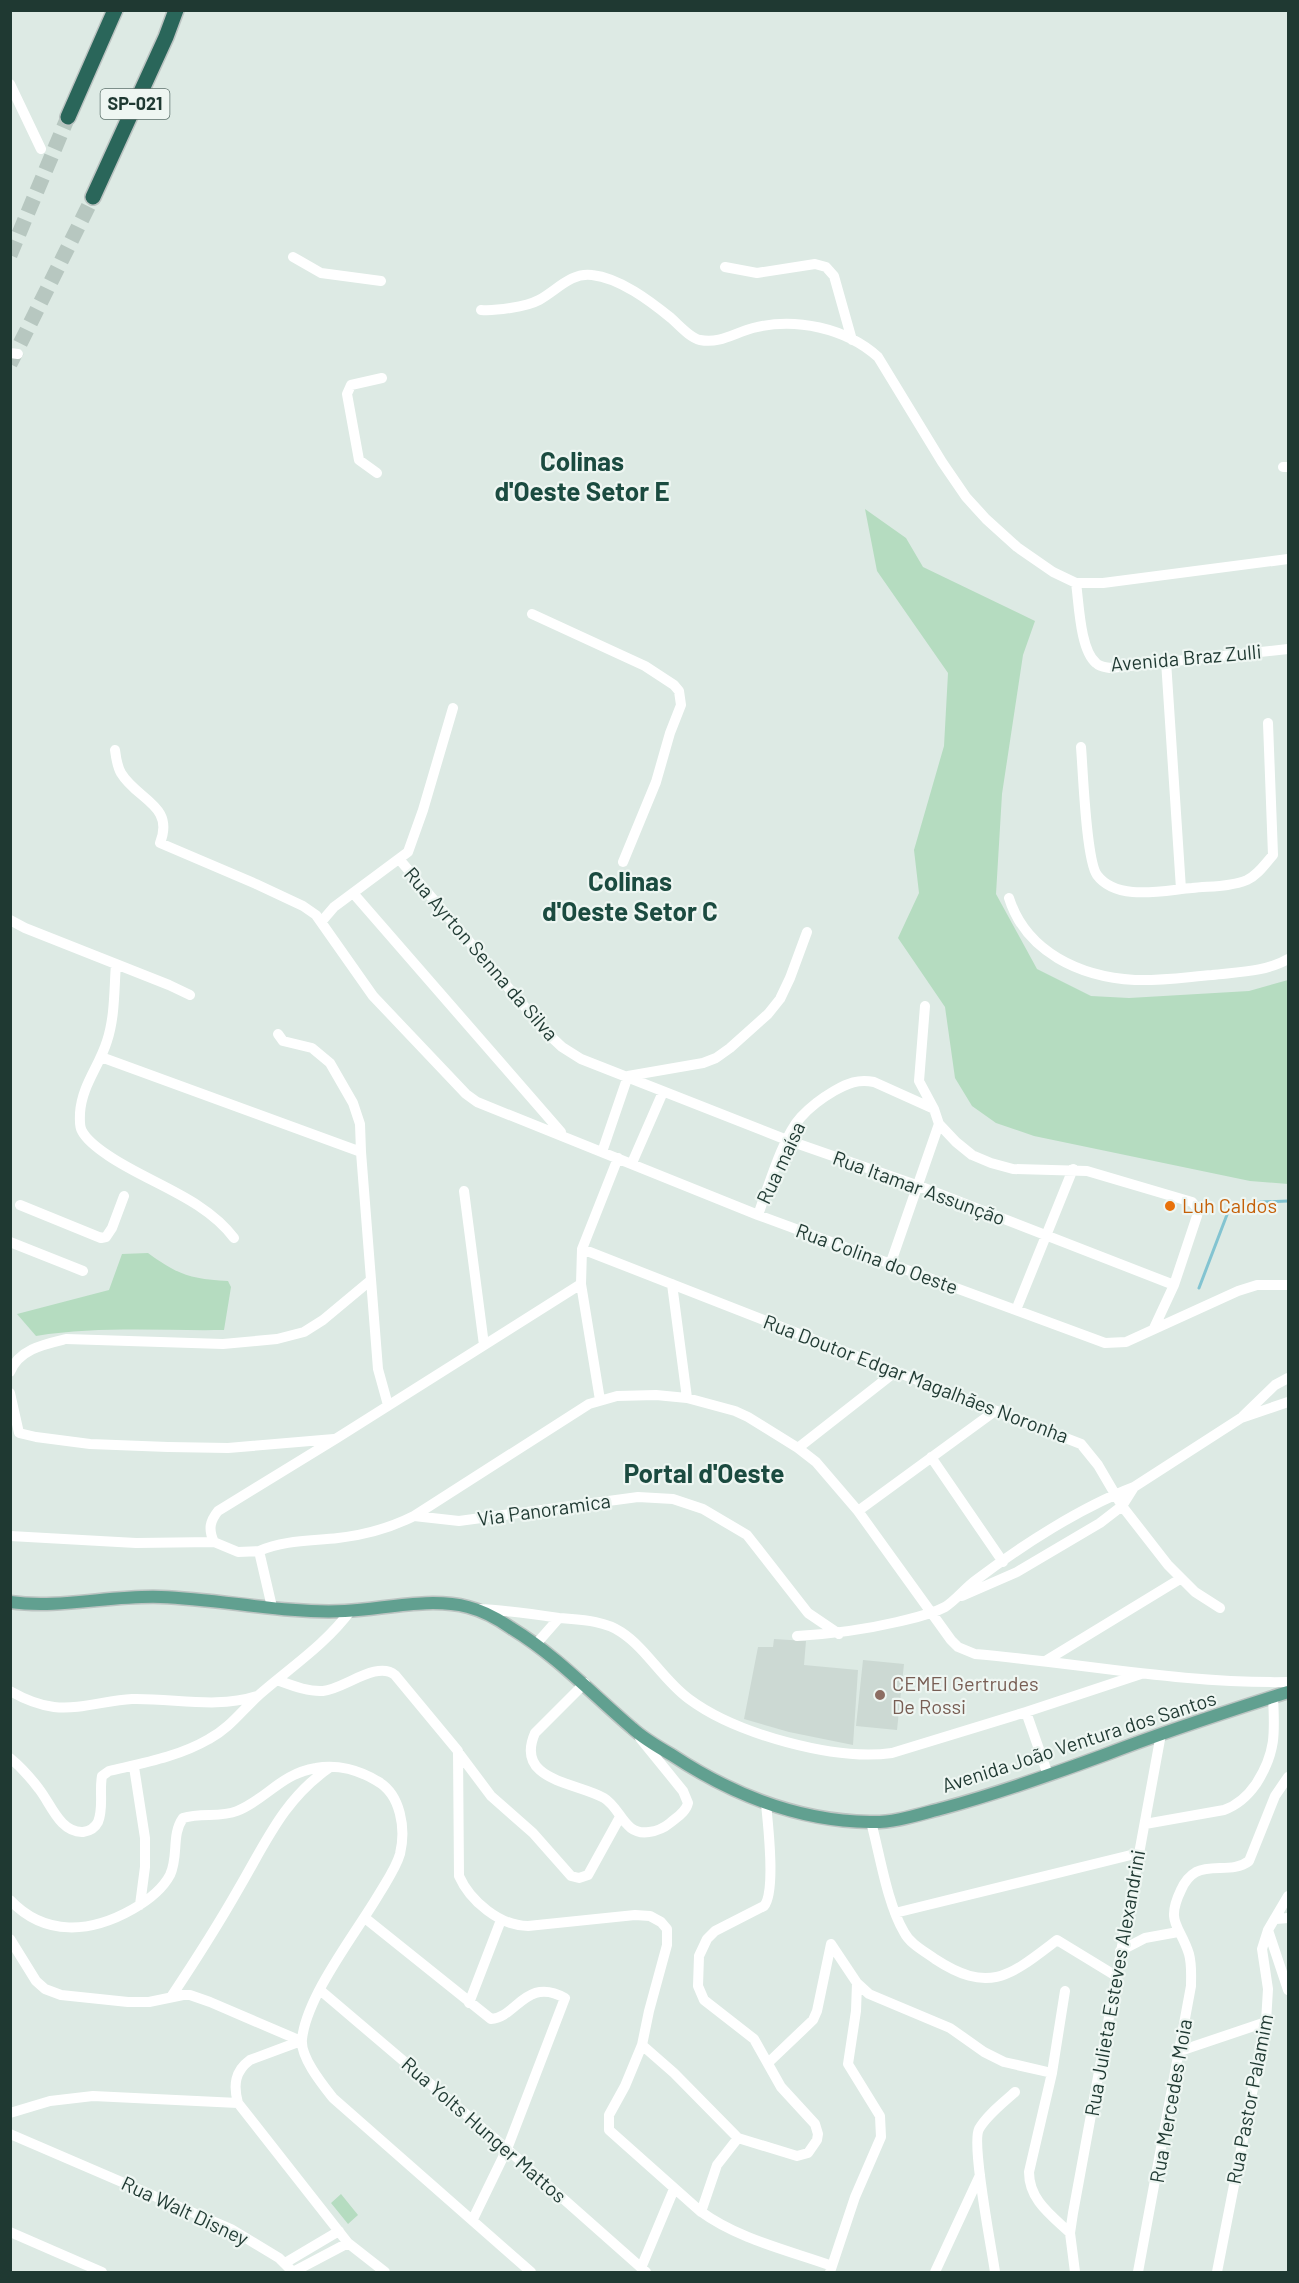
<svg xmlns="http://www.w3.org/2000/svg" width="1299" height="2283" font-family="Barlow,sans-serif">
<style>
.built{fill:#ccd9d3}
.green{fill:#b5dcc0}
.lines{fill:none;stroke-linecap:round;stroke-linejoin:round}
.stream{stroke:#83c4d1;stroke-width:3}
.highway-tunnel{stroke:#b7c7c0;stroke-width:15;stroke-dasharray:15 8;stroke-linecap:butt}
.major-casing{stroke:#bcc4c2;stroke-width:15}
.highway-casing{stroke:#bcc4c2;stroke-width:18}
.minor{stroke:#fff;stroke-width:10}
.major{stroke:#61a090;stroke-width:12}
.highway{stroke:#2a665a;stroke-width:15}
.food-dot{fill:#e8710a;stroke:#eef6f2;stroke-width:2}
.education-dot{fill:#8d6e63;stroke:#eef6f2;stroke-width:2}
.labels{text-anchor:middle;stroke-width:4.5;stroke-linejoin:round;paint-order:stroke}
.shield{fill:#eef6f2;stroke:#5d726c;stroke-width:1.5}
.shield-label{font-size:18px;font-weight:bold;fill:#1f3932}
.street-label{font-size:20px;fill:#1f3932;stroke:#eef6f2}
.food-label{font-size:20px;fill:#c56008;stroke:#eef6f2;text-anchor:start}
.education-label{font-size:20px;fill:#785e54;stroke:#eef6f2;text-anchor:start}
.district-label{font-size:26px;font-weight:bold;fill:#1b4b40;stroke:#eef6f2}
</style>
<rect width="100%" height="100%" fill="#ddeae4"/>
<path class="built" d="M774,1639L806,1641L804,1665L858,1670L853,1745L789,1732L744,1719L758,1647H773Z
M863,1660L904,1664L897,1730L856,1726Z"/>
<path class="green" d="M865,509L906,538L923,567L1035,621L1023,655L1002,794L996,894L1037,969L1091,996L1129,998L1249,991L1288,980V1184L1250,1181L1034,1136L996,1123L972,1106L955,1078L945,1007L898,938L919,893L914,850L944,746L948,673L877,571Z
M148,1253C178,1275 191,1279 228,1281L231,1287L224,1330C161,1331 99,1326 36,1336L17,1314L109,1290L122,1254Z
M341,2194L358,2215L348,2224L331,2203Z"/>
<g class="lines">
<path class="stream" d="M1199,1288L1228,1212L1261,1202L1288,1201"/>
<path class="highway-tunnel" d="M10,255L68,117
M10,364L93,197"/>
<defs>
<path id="major" d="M10,1602C60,1609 111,1595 161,1597C222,1599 284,1614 345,1611C385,1609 429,1597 468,1607C484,1611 498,1619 511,1628C557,1656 591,1693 632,1728C644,1739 658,1747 672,1755C731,1794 798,1821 870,1822C895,1823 920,1814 944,1808C1000,1793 1053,1774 1107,1754C1166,1731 1228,1711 1288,1692"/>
<path id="highway" d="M68,117L115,10
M93,197L166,37L176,10"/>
</defs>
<use href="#major" class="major-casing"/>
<use href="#highway" class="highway-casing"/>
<path class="minor" d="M10,84L41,149
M293,257L321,273L381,281
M725,267L757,273L815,264L826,267L834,276L852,340
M481,310C495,311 526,307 539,300C556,291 571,272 592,275C620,278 650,301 671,318C679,325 690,338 700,340C720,344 734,333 753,328C795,317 846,328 878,357L942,462L966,497L986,519L1017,547L1053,572L1076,583H1103L1288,559
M10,353L18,354
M1283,467H1288
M377,473L359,460L347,394L351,385L382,378
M1076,583C1079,603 1080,650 1096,663C1100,667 1105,667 1110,668L1288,649
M532,614L645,666L674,685L679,691L681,705L670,733L656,782L623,862
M1166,661L1181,889
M1081,747C1083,770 1086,860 1097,875C1117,902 1165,890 1192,888C1210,886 1230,887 1247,880C1258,875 1265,864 1273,855L1268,723
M115,750C116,758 117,766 121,773C137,800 175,805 160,843L256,884L303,906L316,915L373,996L466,1094L477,1102L758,1215L1105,1343L1126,1342L1238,1291L1257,1285H1288
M399,859L547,1033L562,1047L581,1059L787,1140L919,1186L1174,1285
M353,893L561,1132
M1009,898C1026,952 1080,977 1135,980C1160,981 1187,977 1212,975C1237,972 1266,972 1288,959
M10,920L25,928L169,985L190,995
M322,921L334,907L408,852L423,810L453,708
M116,964C114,990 115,1017 107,1041C99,1067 82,1085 80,1113C80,1119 79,1126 82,1131C87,1141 100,1150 109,1156C149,1183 204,1198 234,1238
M925,1006L919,1081L934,1109L939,1124L956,1142L972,1155L991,1163L1013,1169L1087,1171L1192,1202L1198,1209L1197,1216L1174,1285L1154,1328
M278,1034L283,1041L312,1048L330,1063L353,1103L360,1124L361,1152
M101,1057L361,1152L378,1369L388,1405
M602,1152L628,1076L703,1063L716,1058L730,1048L768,1014L780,999L790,978L807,932
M632,1163L663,1092
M464,1191L484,1345
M20,1205L101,1238L106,1237L112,1228L124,1196
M758,1215C768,1188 783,1136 801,1117C811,1106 822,1098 834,1091C848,1083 858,1079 874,1082L934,1109
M10,1242L83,1271
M582,1249L1081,1444L1098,1465L1122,1506L1168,1565L1195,1592L1220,1608
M890,1265L939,1124
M672,1284L687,1398
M1016,1310L1073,1169
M10,1372C19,1349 45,1344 66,1339L223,1344L277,1339L304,1332L323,1320L371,1280
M10,1393L19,1433L36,1437L90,1444L168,1447L228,1448L334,1439
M600,1400L581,1284L582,1249L618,1158
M1243,1416L1275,1385L1288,1378
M798,1448L895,1372
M931,1457L1003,1562
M858,1511L995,1411
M414,1516L459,1521L638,1497L673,1499L703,1509L747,1535L808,1613L839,1634
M10,1536L136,1543L214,1542
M259,1551L238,1552L214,1542C208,1529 210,1521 218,1511L337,1438L581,1284
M962,1596L1017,1572L1100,1523L1122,1506L1134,1487
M272,1607L259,1551C284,1540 312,1541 338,1538C365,1535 390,1528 414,1516L589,1404L617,1396L656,1395L687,1398L735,1411L748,1417L798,1448L816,1462L858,1511L951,1640L958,1647L975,1654C1079,1663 1184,1684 1288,1682
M478,1609C505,1610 532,1614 559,1618C579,1620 603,1620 621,1632C647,1649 663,1680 689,1699C736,1734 835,1761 892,1753L1026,1712L1141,1674
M797,1636C831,1634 863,1630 897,1622C913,1618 930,1615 945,1607C956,1600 965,1588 976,1580C1021,1546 1081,1507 1134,1487L1241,1418L1288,1402
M537,1643L559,1618
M1047,1660L1180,1579
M277,1680C291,1685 308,1692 323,1691C344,1689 377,1660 395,1675L458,1751L459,1876C470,1901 500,1926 528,1926L635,1915L650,1916L661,1922L667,1929V1945L649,2011L642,2045L625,2086L609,2115V2130L700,2211C738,2239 787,2250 832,2266
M585,1683L535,1733C514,1781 576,1782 604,1798C621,1808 624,1836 649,1832C657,1831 664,1828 670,1823C677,1817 686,1812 688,1803L683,1791L640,1738
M10,1691C24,1699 38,1705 54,1707C80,1710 107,1700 132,1699C175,1698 216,1709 257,1696
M1026,1712L1048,1775
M458,1752L491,1796L533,1833L571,1876L579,1878L588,1875L620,1817
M10,1758C21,1767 30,1777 39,1789C51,1804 60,1833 83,1832C90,1831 95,1828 98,1822C104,1808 99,1791 102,1776L109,1771C143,1763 178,1757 209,1739C230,1728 243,1709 260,1694C291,1667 326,1644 351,1610
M134,1767L145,1838V1867L140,1905
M871,1822C880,1855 887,1903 904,1932C910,1944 924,1951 935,1959C990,1995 1011,1975 1057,1940L1116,1976
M1145,1824L1224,1810C1238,1805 1247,1797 1256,1784C1276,1753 1275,1733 1273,1697
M10,1900C45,1937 91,1933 133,1909C147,1901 162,1890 170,1875C179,1856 171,1835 183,1818C201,1812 220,1818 237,1811C267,1799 280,1774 316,1768C337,1764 359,1770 377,1781C401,1794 406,1829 400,1854C396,1868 386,1882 379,1894C356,1933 307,1995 302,2039C300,2057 322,2084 333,2098L531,2272
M895,1913L1139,1853
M365,1918L491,2019C516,2018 526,1976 565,1998L507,2149L473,2219
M1276,1919L1288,1918
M1268,1930L1288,1990
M10,1939L36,1981L45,1989L61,1995L128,2002H149L183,1995H190L210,2002L301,2041
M1120,1951L1145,1938L1178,1932
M320,1990L507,2149L646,2272
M1065,1991L1052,2073L1029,2172C1029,2200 1051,2215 1070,2233
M171,1997C195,1961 218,1925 239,1888C266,1842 284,1799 329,1768
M469,2003L501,1920
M301,2041L250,2060C235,2071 233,2085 238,2103L348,2243L385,2272
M642,2045L674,2073L738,2138
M1180,2051L1266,2022
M768,2063L813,2020L817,2011L831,1944L857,1983L869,1994L950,2028L984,2052L1004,2062L1052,2073
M10,2113L50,2101L93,2096L238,2103
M10,2134L231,2229L279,2258L293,2272
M701,2212L717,2165L738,2138L797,2156L808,2153L817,2140L818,2134L815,2124L781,2087L754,2039L704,2000L698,1986L699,1956L707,1939L715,1931L764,1906C776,1892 768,1824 766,1804
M10,2232L102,2272
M285,2263L339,2231
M641,2268L674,2189
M293,2272L348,2243
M830,2272L855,2197L881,2137L880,2116L848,2064L856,2011L857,1983
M935,2272L980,2175
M995,2272C992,2250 971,2144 979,2129C987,2115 1003,2103 1015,2092
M1075,2272L1070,2233L1073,2213L1161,1734
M1138,2272L1191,1986C1191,1975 1192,1965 1189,1954C1180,1925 1165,1923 1181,1890C1184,1883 1189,1876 1196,1872C1212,1864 1234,1873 1249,1861L1275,1796L1288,1777
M1217,2272L1266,2022L1268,1989L1262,1949L1268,1930L1288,1896"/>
<use href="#major" class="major"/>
<use href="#highway" class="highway"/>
</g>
<circle class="food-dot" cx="1170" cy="1206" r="6"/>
<circle class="education-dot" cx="880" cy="1695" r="6"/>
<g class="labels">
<rect class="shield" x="100.5" y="89" width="69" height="30" rx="4.5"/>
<g class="shield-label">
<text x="135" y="110">SP-021</text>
</g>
<g class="street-label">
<text transform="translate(1186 658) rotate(-5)" y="7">Avenida Braz Zulli</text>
<text transform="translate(481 954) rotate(49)" y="7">Rua Ayrton Senna da Silva</text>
<text transform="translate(781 1163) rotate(-65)" y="7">Rua maísa</text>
<text transform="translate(919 1188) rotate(20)" y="7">Rua Itamar Assunção</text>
<text transform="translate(877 1259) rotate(20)" y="7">Rua Colina do Oeste</text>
<text transform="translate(916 1379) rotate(21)" y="7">Rua Doutor Edgar Magalhães Noronha</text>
<text transform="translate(544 1510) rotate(-8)" y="7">Via Panoramica</text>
<text transform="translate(1079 1742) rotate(-18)" y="7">Avenida João Ventura dos Santos</text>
<text transform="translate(1115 1983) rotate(-80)" y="7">Rua Julieta Esteves Alexandrini</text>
<text transform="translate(1250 2099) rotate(-79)" y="7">Rua Pastor Palamim</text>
<text transform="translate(1171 2101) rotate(-80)" y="7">Rua Mercedes Moia</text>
<text transform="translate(484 2130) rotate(41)" y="7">Rua Yolts Hunger Mattos</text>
<text transform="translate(185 2211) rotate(25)" y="7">Rua Walt Disney</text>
</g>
<g class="food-label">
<text x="1182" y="1213">Luh Caldos</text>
</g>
<g class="education-label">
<text x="892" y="1691">CEMEI Gertrudes<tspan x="892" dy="23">De Rossi</tspan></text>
</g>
<g class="district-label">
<text x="582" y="471">Colinas<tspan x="582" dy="30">d'Oeste Setor E</tspan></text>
<text x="630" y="891">Colinas<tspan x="630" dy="30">d'Oeste Setor C</tspan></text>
<text x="704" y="1483">Portal d'Oeste</text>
</g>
</g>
<rect width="1299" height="2283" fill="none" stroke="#1f3932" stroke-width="24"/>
</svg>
